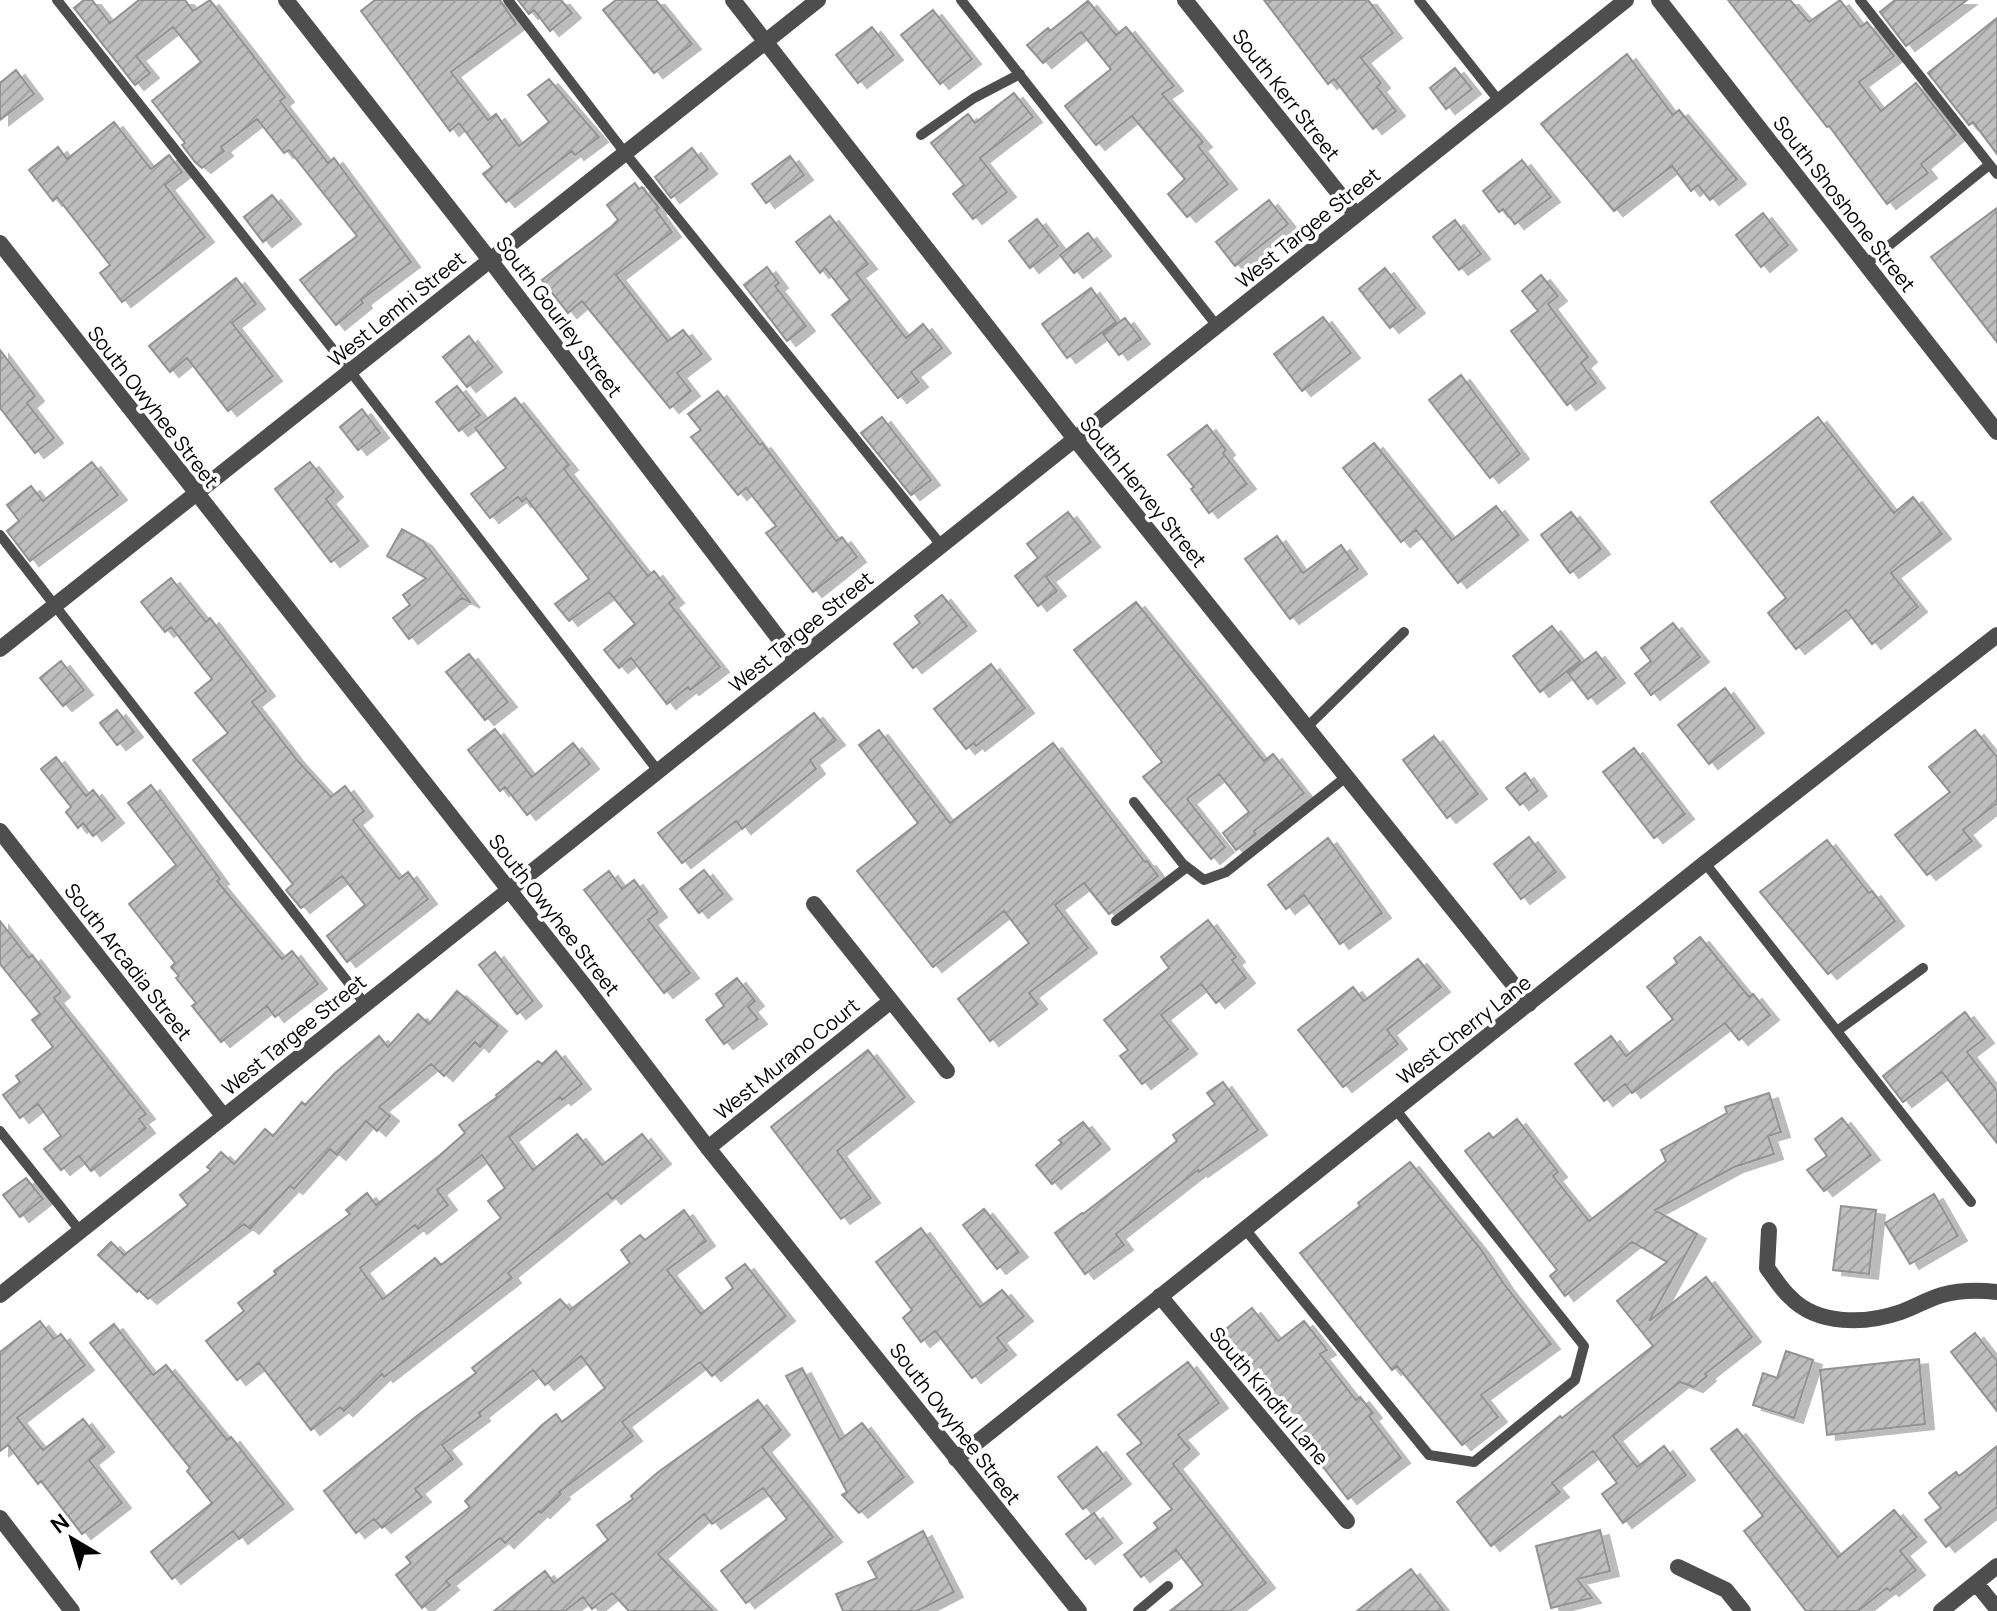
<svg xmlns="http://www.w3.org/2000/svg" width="1997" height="1611" font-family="Manrope,sans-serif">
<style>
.building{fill:url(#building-hatch);stroke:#929292;stroke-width:2;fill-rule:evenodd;filter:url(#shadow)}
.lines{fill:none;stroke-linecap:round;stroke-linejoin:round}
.service{stroke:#4e4e4e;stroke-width:10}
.minor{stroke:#4e4e4e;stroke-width:16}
.tertiary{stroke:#4e4e4e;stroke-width:16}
.labels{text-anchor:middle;stroke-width:7;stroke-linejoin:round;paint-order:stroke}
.street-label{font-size:20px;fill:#000;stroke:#fff}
</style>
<defs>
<pattern id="building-hatch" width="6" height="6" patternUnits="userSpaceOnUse" patternTransform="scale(2)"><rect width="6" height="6" fill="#bebebe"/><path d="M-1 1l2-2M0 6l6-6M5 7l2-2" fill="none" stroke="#a2a2a2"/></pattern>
<filter id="shadow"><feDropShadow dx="9" dy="5" stdDeviation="0" flood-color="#0004"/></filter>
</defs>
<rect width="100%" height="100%" fill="#fff"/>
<path class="building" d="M84,0H92L110,23L139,0H185L193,11L210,0L285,97L280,101L328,163L334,158L411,262L361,300L363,303L336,325L300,280L357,236L289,150L284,153L257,119L221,147L224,151L202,168L195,162L182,145L185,143L152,101L201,62L173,27L136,56L150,73L135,85L74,8Z
M375,0H500L516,24L451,72L488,120L496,114L519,146L549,122L528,95L549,79L599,137L575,155L572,151L506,202L483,174L492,167L459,123L450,131L361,11Z
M518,0H561L572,13L550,31L534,10L529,14Z
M616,0H656L692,44L654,73L603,10Z
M1264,0H1368L1393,33L1361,58L1381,83L1377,87L1396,111L1373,129L1334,79L1328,84Z
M1728,0H1790L1809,22L1840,0L1861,27L1867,22L1894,56L1859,82L1881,111L1916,83L1956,135L1921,164L1928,173L1887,204L1829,126L1827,127Z
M1895,0H1967L1906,46L1880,12Z
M1088,1L1116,35L1126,27L1161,70L1174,86L1162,94L1203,142L1198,146L1228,184L1187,217L1168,194L1185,179L1132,116L1096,145L1065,106L1111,69L1081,32L1043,63L1027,45L1048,28L1050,31Z
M933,10L972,59L940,84L901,35Z
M1997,18V154L1973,122L1969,125L1928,73Z
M872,27L894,55L858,83L836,55Z
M1627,54L1673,115L1679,110L1737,179L1710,200L1698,185L1691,191L1672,166L1614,211L1541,124Z
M1455,68L1472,89L1446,109L1430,88Z
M16,70L34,94L0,120V83Z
M1014,93L1033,117L980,158L1007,192L973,219L953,194L964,185L931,143L968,114L975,123Z
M114,122L151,169L169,155L182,172L165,185L205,237L122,302L100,273L110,265L57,197L53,201L29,170L58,147L67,159Z
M692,148L708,169L671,198L655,177Z
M790,156L804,175L766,203L752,184Z
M1522,160L1551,197L1515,224L1503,209L1499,212L1483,191Z
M635,183L639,189L642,187L659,208L656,210L672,232L616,275L668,341L683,330L702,354L677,373L691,391L670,408L582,301L568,313L542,280L612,226L618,220L607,205Z
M272,195L292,219L263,242L244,217Z
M1269,200L1288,224L1235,266L1216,242Z
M1997,208V342L1931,257Z
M1763,213L1788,245L1761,267L1736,235Z
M830,216L868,264L856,273L906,338L923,324L942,348L911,372L919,382L898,398L832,315L850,300L825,268L820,273L796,242Z
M1037,219L1058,246L1030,268L1009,241Z
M1455,220L1481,254L1459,270L1433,237Z
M1088,233L1102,251L1074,273L1060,255Z
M767,267L779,283L775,286L806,326L787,341L744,285Z
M1385,268L1416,308L1390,328L1359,289Z
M1541,275L1558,296L1548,304L1588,357L1581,363L1596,383L1567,405L1511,331L1538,311L1522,291Z
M236,278L256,304L232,323L273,376L228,411L187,358L170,372L149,346Z
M1091,288L1116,322L1067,358L1042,324Z
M1323,317L1351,353L1302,391L1274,354Z
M1125,318L1141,339L1119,355L1103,334Z
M469,336L493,367L467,387L443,357Z
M0,350L35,396L27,403L54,438L35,453L0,408Z
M1461,375L1520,454L1490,478L1429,400Z
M457,386L480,415L459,431L436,402Z
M718,391L760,445L762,443L836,541L842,537L857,557L813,592L766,533L776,526L746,488L738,495L691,437L701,430L688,414Z
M515,398L569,465L564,469L648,576L654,571L675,598L669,603L720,667L690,690L688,687L667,704L631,658L619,668L604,650L635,624L609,592L569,621L555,604L589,579L526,498L522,502L518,497L490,518L471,494L506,468L475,428Z
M362,409L380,433L358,450L340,427Z
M882,417L931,480L911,495L861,433Z
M1818,417L1894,513L1913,497L1942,534L1891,573L1918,607L1872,644L1846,610L1796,649L1768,613L1786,598L1711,502Z
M1207,425L1226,450L1223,453L1247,484L1209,513L1191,489L1194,487L1168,455Z
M1374,443L1452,540L1496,506L1519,535L1458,583L1416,530L1401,542L1343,468Z
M92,462L118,495L30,561L7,531L19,521L7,505L31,486L43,501Z
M310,462L334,492L326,499L359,541L331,562L275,489Z
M1068,512L1091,542L1046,577L1057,591L1038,606L1015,576L1038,558L1027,544Z
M1571,512L1601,549L1570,573L1541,535Z
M402,529L423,541L471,603L462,598L409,639L393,618L410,605L403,595L426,578L387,556Z
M1277,536L1303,573L1341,545L1358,569L1290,619L1245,559Z
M171,578L206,622L210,618L266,691L252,702L297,760L331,797L345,786L364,811L353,820L399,879L408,872L428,899L347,962L327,936L365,905L342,876L301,908L286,890L293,884L193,760L228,733L195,693L212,679L171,627L165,632L141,602Z
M942,595L967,626L913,668L894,644L920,623L915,616Z
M1136,602L1264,761L1273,754L1304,793L1254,831L1256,834L1236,850L1223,833L1249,812L1219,774L1187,799L1225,847L1211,859L1143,777L1162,762L1074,650Z
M1673,623L1700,657L1651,695L1635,674L1651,661L1641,648Z
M1552,626L1580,661L1540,692L1513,656Z
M1596,652L1616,678L1588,699L1568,673Z
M469,654L508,702L485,720L446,672Z
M61,661L84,690L63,706L40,678Z
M991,664L1025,708L976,746L974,743L966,749L934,709Z
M1725,688L1755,728L1709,764L1678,725Z
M117,710L134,732L117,745L100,723Z
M814,713L836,740L810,760L816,769L742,829L736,821L682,863L658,833Z
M495,729L532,777L573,743L590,764L527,815L505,787L500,791L468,750Z
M879,730L950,823L1053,743L1145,862L1147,861L1158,876L1109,914L1084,883L1055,905L1088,948L1029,993L1038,1004L990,1041L958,999L1029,943L1004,911L933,967L857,871L918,823L859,745Z
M1975,730L1997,757V803L1963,830L1972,841L1927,875L1895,835L1950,792L1929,767Z
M1434,736L1478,794L1447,818L1403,760Z
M1634,748L1685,814L1654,838L1603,772Z
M56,757L86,796L93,790L115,818L93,836L83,823L78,828L66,812L71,807L41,769Z
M1525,773L1538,791L1520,805L1506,788Z
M151,785L220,879L217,881L282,959L292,951L318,984L275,1017L267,1006L221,1042L192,1006L196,1003L176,978L179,976L171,967L175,963L129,904L176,865L128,803Z
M1529,837L1556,872L1521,899L1494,864Z
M1328,838L1382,913L1340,944L1304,895L1286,909L1268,885Z
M1827,840L1869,893L1872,891L1895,921L1828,974L1760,892Z
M704,870L723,894L699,913L680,889Z
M609,871L622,889L634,880L658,912L648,920L690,973L664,993L584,890Z
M1208,920L1236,957L1232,960L1246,978L1216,1003L1201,984L1161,1015L1188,1049L1142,1084L1120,1056L1128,1050L1104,1020L1169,968L1161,957Z
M0,921L29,958L32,955L61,992L54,998L146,1114L139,1119L146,1128L91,1171L79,1156L61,1170L44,1149L61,1136L38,1104L20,1118L3,1095L20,1082L16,1076L53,1047L32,1020L40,1014L0,964Z
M1700,937L1749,997L1753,994L1770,1015L1739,1040L1725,1023L1632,1093L1625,1084L1604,1101L1575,1064L1611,1036L1626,1056L1673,1019L1647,987L1677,963L1674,958Z
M495,952L533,1001L517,1014L479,965Z
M1418,959L1441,987L1387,1030L1398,1044L1343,1087L1298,1030L1353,987L1364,1001Z
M737,978L755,1001L748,1007L758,1019L724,1044L706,1020L724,1006L716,994Z
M457,991L498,1026L480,1047L475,1042L444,1076L431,1064L379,1107L390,1116L377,1131L366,1121L337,1155L330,1149L294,1189L290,1186L250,1229L244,1224L148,1299L139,1290L137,1292L98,1255L111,1242L124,1255L188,1205L180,1195L211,1170L207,1167L221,1152L234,1164L265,1129L273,1136L302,1102L305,1105L335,1073L379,1036L388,1047L418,1014L429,1024Z
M1965,1012L1985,1038L1967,1052L1997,1091V1143L1942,1072L1903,1102L1883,1076Z
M868,1050L905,1097L837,1151L871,1198L841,1219L771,1127Z
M556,1051L582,1084L562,1100L560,1097L509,1137L533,1170L577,1134L602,1165L642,1134L662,1159L612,1199L607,1193L508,1273L512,1278L384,1377L382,1374L344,1411L340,1407L311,1430L259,1363L237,1380L206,1341L244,1311L238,1303L276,1274L274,1271L350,1214L346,1210L367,1193L376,1205L440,1155L465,1133L459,1125L497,1097L496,1095L538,1061L542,1064ZM482,1155L505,1188L488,1201L501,1218L441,1265L435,1258L383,1299L360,1268L415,1225L418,1229L448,1205L437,1190Z
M1223,1082L1258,1130L1199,1172L1198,1170L1116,1234L1124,1245L1085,1274L1055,1233L1082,1213L1083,1214L1177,1141L1173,1135L1215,1104L1207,1093Z
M1769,1093L1781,1132L1768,1136L1774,1154L1734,1167L1655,1210L1697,1234L1649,1321L1706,1277L1752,1337L1705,1374L1707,1376L1694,1387L1680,1382L1613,1436L1637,1467L1664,1446L1686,1475L1623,1523L1602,1494L1617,1483L1593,1451L1552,1483L1560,1492L1491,1546L1457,1502L1535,1437L1560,1416L1562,1418L1653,1346L1617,1301L1667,1262L1632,1242L1565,1296L1550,1276L1557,1270L1465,1151L1489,1133L1493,1138L1517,1119L1558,1172L1553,1176L1589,1221L1666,1161L1661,1150L1727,1113L1725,1107Z
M1842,1118L1871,1155L1824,1191L1807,1170L1827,1156L1815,1139Z
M1083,1122L1101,1144L1052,1184L1036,1165L1062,1143L1059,1140Z
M1410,1162L1480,1248L1504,1284L1551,1344L1481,1395L1498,1417L1462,1445L1397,1366L1392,1370L1300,1253L1360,1206L1358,1203Z
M26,1178L43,1199L20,1217L3,1195Z
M1934,1194L1958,1236L1910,1264L1885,1223Z
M1841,1206L1876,1210L1869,1274L1833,1270Z
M984,1209L1019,1252L997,1269L963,1225Z
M684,1210L706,1241L667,1270L701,1314L733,1288L726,1278L745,1264L786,1316L712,1376L700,1362L622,1422L633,1436L559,1492L561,1494L541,1513L539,1511L505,1543L500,1538L446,1581L450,1585L422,1608L396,1575L411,1563L406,1557L470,1507L465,1501L542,1425L556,1414L562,1422L605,1388L581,1356L545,1385L533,1370L479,1413L481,1416L442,1445L453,1459L415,1489L422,1497L382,1528L374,1519L356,1533L324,1491L418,1415L476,1373L472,1368L560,1299L570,1310L630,1263L621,1250L640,1235L645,1240Z
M921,1228L980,1307L1002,1290L1024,1316L997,1338L1007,1350L972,1378L935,1331L921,1342L903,1318L912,1310L876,1262Z
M1252,1308L1278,1341L1304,1321L1327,1350L1320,1354L1356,1400L1360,1397L1373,1413L1369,1416L1401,1458L1348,1499L1254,1378L1250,1381L1216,1337Z
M40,1321L54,1339L61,1334L85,1365L17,1418L43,1450L83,1419L105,1447L89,1460L122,1503L82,1534L41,1481L38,1484L8,1445L0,1451V1352Z
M114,1324L153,1375L166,1365L227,1440L231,1437L284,1504L239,1539L233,1531L172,1579L151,1552L212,1503L187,1471L190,1468L90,1343Z
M1975,1333L1997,1361V1411L1951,1352Z
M1786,1351L1813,1360L1794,1418L1753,1405L1763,1373L1777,1378Z
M1919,1359L1925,1424L1827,1435L1820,1370Z
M1188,1362L1219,1403L1178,1435L1190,1449L1173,1464L1266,1583L1230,1611H1170L1203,1585L1176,1550L1141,1577L1124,1555L1158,1528L1154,1523L1172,1509L1127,1454L1142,1443L1118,1415Z
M802,1368L840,1440L862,1423L904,1477L859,1513L842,1495L847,1492L786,1376Z
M758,1400L781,1430L762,1447L833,1537L746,1603L721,1571L787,1519L763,1488L712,1524L704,1514L658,1554L713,1611H629L612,1593L592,1609L583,1597L565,1611H494L545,1571L554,1583L608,1540L597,1525L633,1499L631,1496L657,1473Z
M1737,1429L1838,1557L1894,1510L1917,1537L1900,1551L1916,1570L1890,1591L1887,1588L1858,1611H1806L1744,1531L1763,1516L1711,1449Z
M1997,1446V1507L1946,1547L1925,1520L1941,1508L1929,1493L1956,1472L1959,1476Z
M1097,1447L1122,1479L1083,1509L1058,1477Z
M1094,1513L1113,1538L1086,1559L1066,1534Z
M1600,1530L1610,1571L1577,1579L1592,1598L1551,1608L1536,1546Z
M923,1531L954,1592L917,1611H843L836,1594L877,1578L868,1562Z
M1411,1569L1444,1611H1357Z"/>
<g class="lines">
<path class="service" d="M57,0L350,371L658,771
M508,0L625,153L941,545
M961,0L1217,326
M1419,0L1499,101
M1860,0L1997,174
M921,135L974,98L1020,74
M1866,264L1989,165
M0,535L365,1004
M1306,728L1404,632
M1134,802L1183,864L1204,880L1226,872L1346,777
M1705,863L1971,1202
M1116,921L1187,867
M1837,1031L1923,968
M0,1131L80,1231
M1245,1229L1429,1455L1474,1462L1575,1380L1584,1346L1396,1110
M1138,1611L1168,1586"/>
<path class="minor" d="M286,0L490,260L796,661
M733,0L1075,439L1529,1004
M1185,0L1356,215
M1659,0L1997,432
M0,649L818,0
M0,831L224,1117
M509,890L1626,0
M814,904L947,1071
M708,1148L891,1001
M1769,1230L1767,1268C1774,1277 1781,1289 1790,1297C1818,1326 1866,1324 1901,1312C1915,1307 1928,1299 1942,1295C1960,1290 1978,1290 1997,1292
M1160,1296L1347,1521
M0,1518L72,1611
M1678,1567L1726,1590L1743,1611
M1976,1583L1997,1609
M1941,1611L1997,1566"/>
<path class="tertiary" d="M0,243L587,989L708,1148L1079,1611
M0,1295L509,890
M956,1459L1705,863L1997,635"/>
</g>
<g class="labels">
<g class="street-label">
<text transform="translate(1286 95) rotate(52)" y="7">South Kerr Street</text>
<text transform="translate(1844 204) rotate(52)" y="7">South Shoshone Street</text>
<text transform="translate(1308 228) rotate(-39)" y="7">West Targee Street</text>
<text transform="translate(397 309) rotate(-39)" y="7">West Lemhi Street</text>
<text transform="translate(559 317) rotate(53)" y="7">South Gourley Street</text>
<text transform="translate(153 407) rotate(52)" y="7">South Owyhee Street</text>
<text transform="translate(1143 492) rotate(51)" y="7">South Hervey Street</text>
<text transform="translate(801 632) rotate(-39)" y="7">West Targee Street</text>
<text transform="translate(554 915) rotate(52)" y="7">South Owyhee Street</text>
<text transform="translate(128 962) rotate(52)" y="7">South Arcadia Street</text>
<text transform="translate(1464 1030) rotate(-38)" y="7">West Cherry Lane</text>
<text transform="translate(294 1035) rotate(-39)" y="7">West Targee Street</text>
<text transform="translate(787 1059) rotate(-39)" y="7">West Murano Court</text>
<text transform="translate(1269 1396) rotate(50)" y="7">South Kindful Lane</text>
<text transform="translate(955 1424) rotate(52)" y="7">South Owyhee Street</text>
</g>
</g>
<g transform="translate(72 1539) rotate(322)" stroke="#ffffff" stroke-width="6" paint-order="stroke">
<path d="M0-6L14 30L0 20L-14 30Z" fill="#000000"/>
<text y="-12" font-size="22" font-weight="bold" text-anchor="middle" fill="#000000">N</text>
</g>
</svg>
